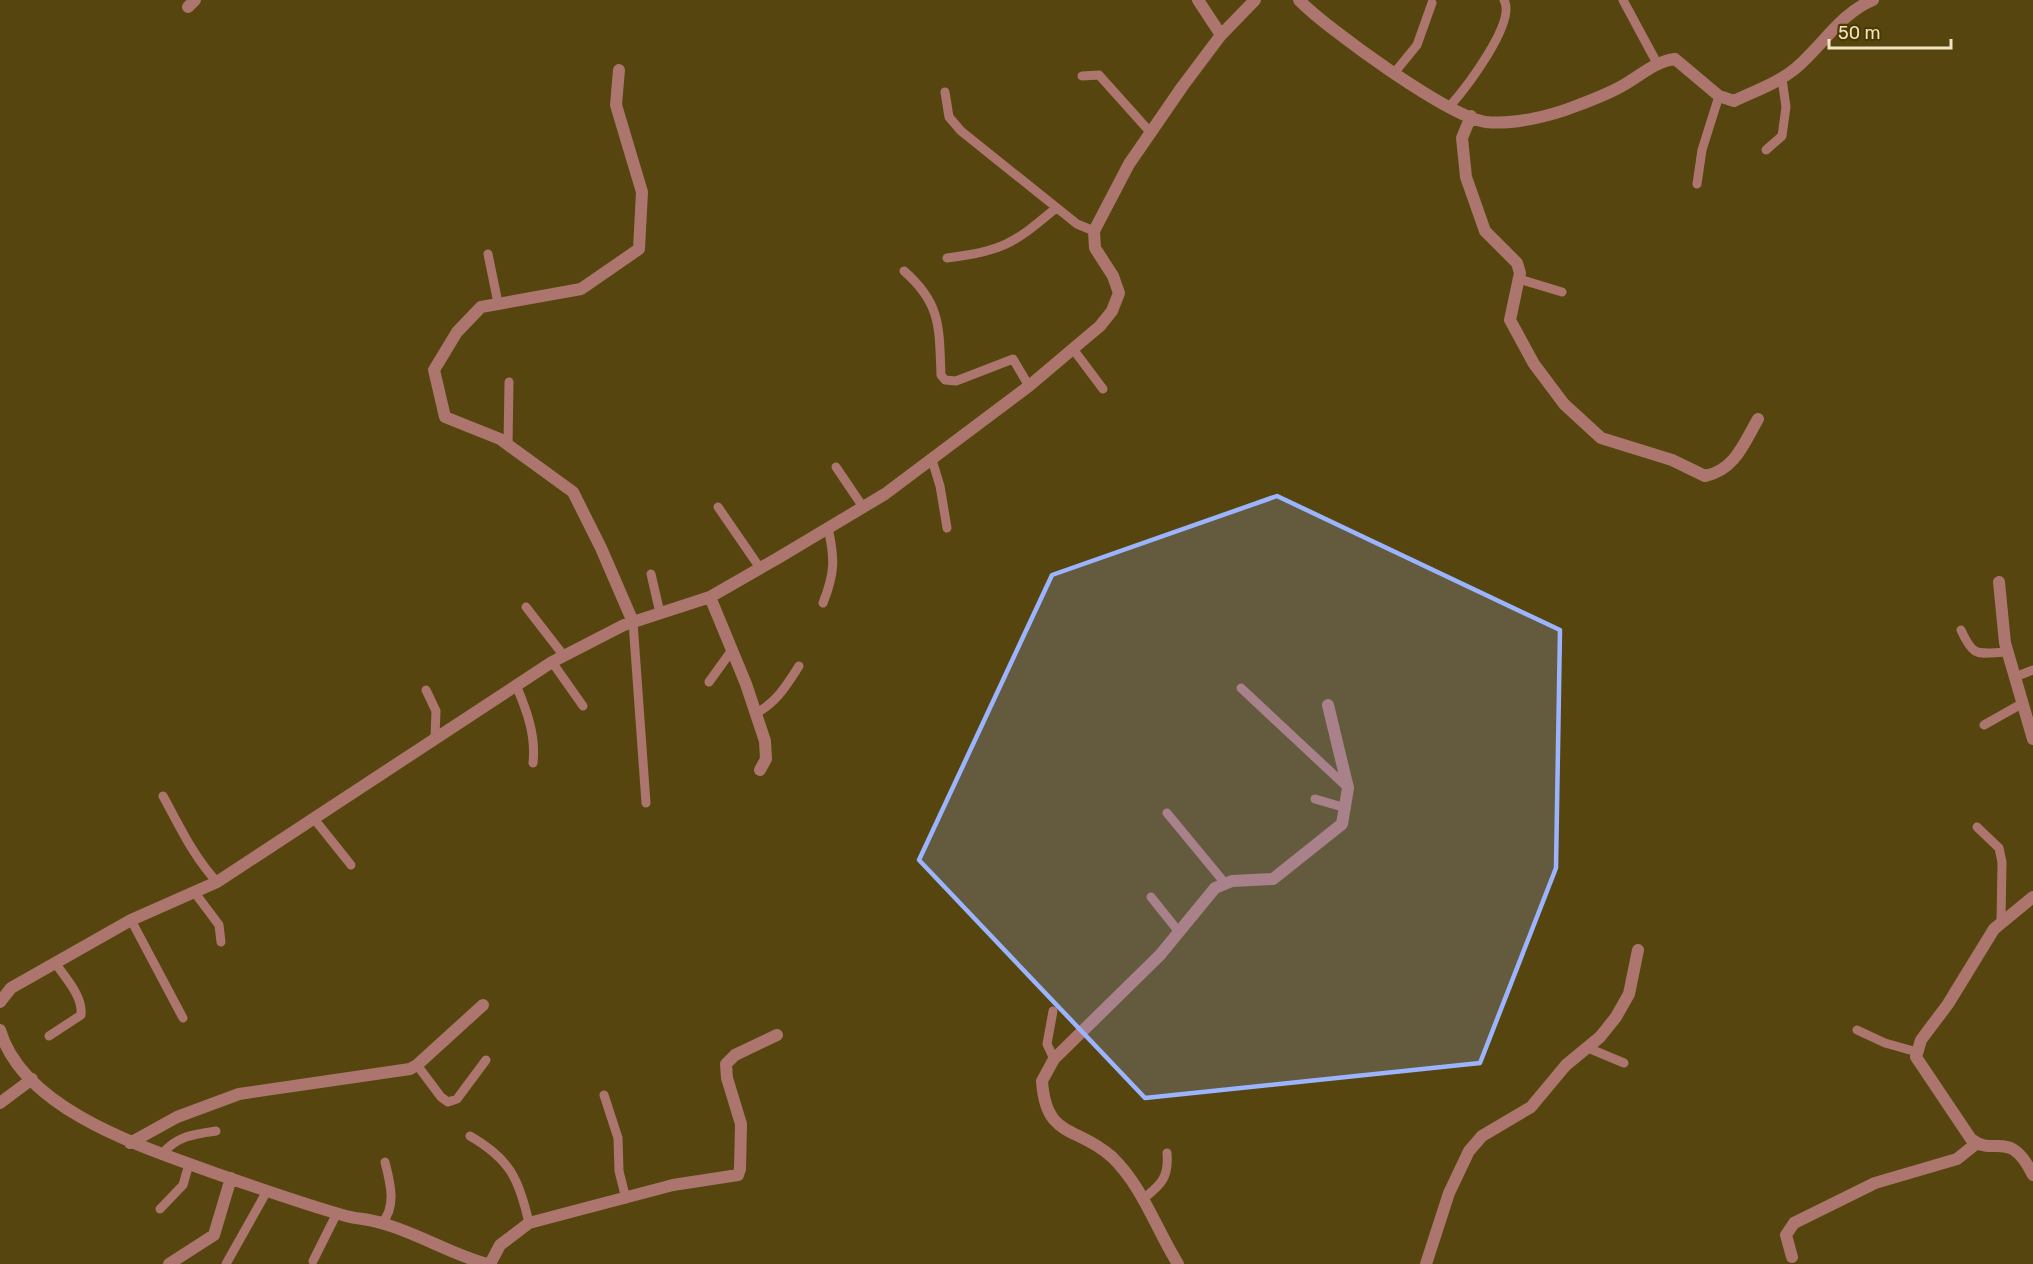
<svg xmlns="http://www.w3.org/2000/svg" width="2033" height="1264" font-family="Rubik,sans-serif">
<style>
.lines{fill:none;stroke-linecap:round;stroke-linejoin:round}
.service{stroke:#ac756d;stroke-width:9}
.minor{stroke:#ac756d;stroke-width:12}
.marked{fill:#9bb4fd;fill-opacity:0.2;stroke:#9bb4fd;stroke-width:4.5;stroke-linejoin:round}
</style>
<rect width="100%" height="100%" fill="#574510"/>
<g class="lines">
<path class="service" d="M1623,0L1658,65
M1395,72L1417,45L1432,3
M1082,76L1099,75L1151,133
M945,92L949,117L961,131L1077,224L1094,231
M1450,106C1465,89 1517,22 1504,0
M1766,150L1782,136L1786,107L1782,79
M1697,184L1702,150L1719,96
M488,254L498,303
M947,258C1004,250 1012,245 1056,208
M904,271C942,304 939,329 941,375L945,380L956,381L1013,359L1029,386
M1519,279L1562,292
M1073,349L1103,389
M508,445L509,382
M932,460L940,486L947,528
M836,467L863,507
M718,507L760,568
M651,574L660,613
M823,603C835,573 835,559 828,528
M526,607L564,656
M633,622L646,803
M1961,630C1974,659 1978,653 2008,652
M552,662L583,706
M2015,677L2033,670
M709,682L732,650
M516,685C527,711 536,735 533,763
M1241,688L1348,788
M426,690L436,711L435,737
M755,714C777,702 786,686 799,666
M1984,725L2023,703
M163,796C180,827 193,856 217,882
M1315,799L1346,808
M1167,813L1224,882
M315,820L351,865
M1977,827L1999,848L2002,862L2001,922
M195,893L219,925L221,942
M1151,897L1179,932
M131,920L183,1018
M1053,1011L1047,1044L1054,1059
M1857,1030L1885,1043L1917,1052
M49,1036L81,1015C83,996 66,979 56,964
M1588,1048L1624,1063
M417,1065L441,1097L448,1102L457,1099L486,1060
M604,1095L618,1138L619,1171L626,1199
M470,1136C510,1159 519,1179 529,1223
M162,1154C177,1136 194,1134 216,1131
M1143,1199C1162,1184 1169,1177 1167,1153
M160,1209L183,1185L189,1164
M382,1223C397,1206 390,1182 385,1162
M313,1261L337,1213
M226,1264L267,1191"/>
<path class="minor" d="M1198,0L1221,35
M1299,0C1327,29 1449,117 1486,122C1513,125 1551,116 1576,106C1592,100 1608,94 1622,86C1639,77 1655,61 1675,59L1719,96L1734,101C1755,91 1778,83 1796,68C1822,46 1841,13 1873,0
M188,7L195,0
M619,70L616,105L642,192L639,249L581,289L481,307L457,332L434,370L445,417L500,439L573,492L601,548L633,622
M1471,116L1462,138L1466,177L1485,231L1517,263L1520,273L1510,320L1534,364L1564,404L1601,438L1672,460L1705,476C1735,470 1744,443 1758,419
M1999,582L2005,643L2033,739
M710,597L746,684L765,741L766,759L760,770
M2033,897L1994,929L1948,1004L1921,1040L1916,1057L1971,1139C1995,1158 2009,1127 2033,1175
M0,1002L11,988L131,920L217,882L552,662L624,625L710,597L778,558L885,494L1029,386L1100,326L1112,311L1119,293L1113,276L1095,248L1094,231L1129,164L1182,87L1221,35L1255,0
M0,1030C24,1112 149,1149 220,1175C262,1189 303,1204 346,1216C357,1219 370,1219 381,1223C418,1233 450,1254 487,1264
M0,1103L32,1079
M130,1143L177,1117L239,1094L410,1069L417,1065L483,1005
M1792,1257L1786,1235L1794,1223L1875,1183L1957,1159L1977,1143
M169,1264L214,1235L231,1178
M490,1264L500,1245L529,1223L673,1185L738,1175L740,1169L741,1124L727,1078L726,1064L735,1055L777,1035
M1178,1264C1156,1229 1143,1187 1112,1157C1077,1125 1046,1140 1042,1081L1054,1059L1160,955L1215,888L1232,881L1273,879L1342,824L1348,788L1328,705
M1426,1264L1449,1193L1469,1151L1482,1136L1531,1107L1566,1065L1600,1037L1616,1017L1629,994L1638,950"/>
</g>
<path class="marked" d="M1277,496L1560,630L1556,868L1480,1063L1145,1098L919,860L1052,575Z"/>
<path d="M1829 39v9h122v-9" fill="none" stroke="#f0e4c3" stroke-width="3"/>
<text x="1838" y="39" font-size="18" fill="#f0e4c3" stroke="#4c3a01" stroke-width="4.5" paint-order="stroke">50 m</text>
</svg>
